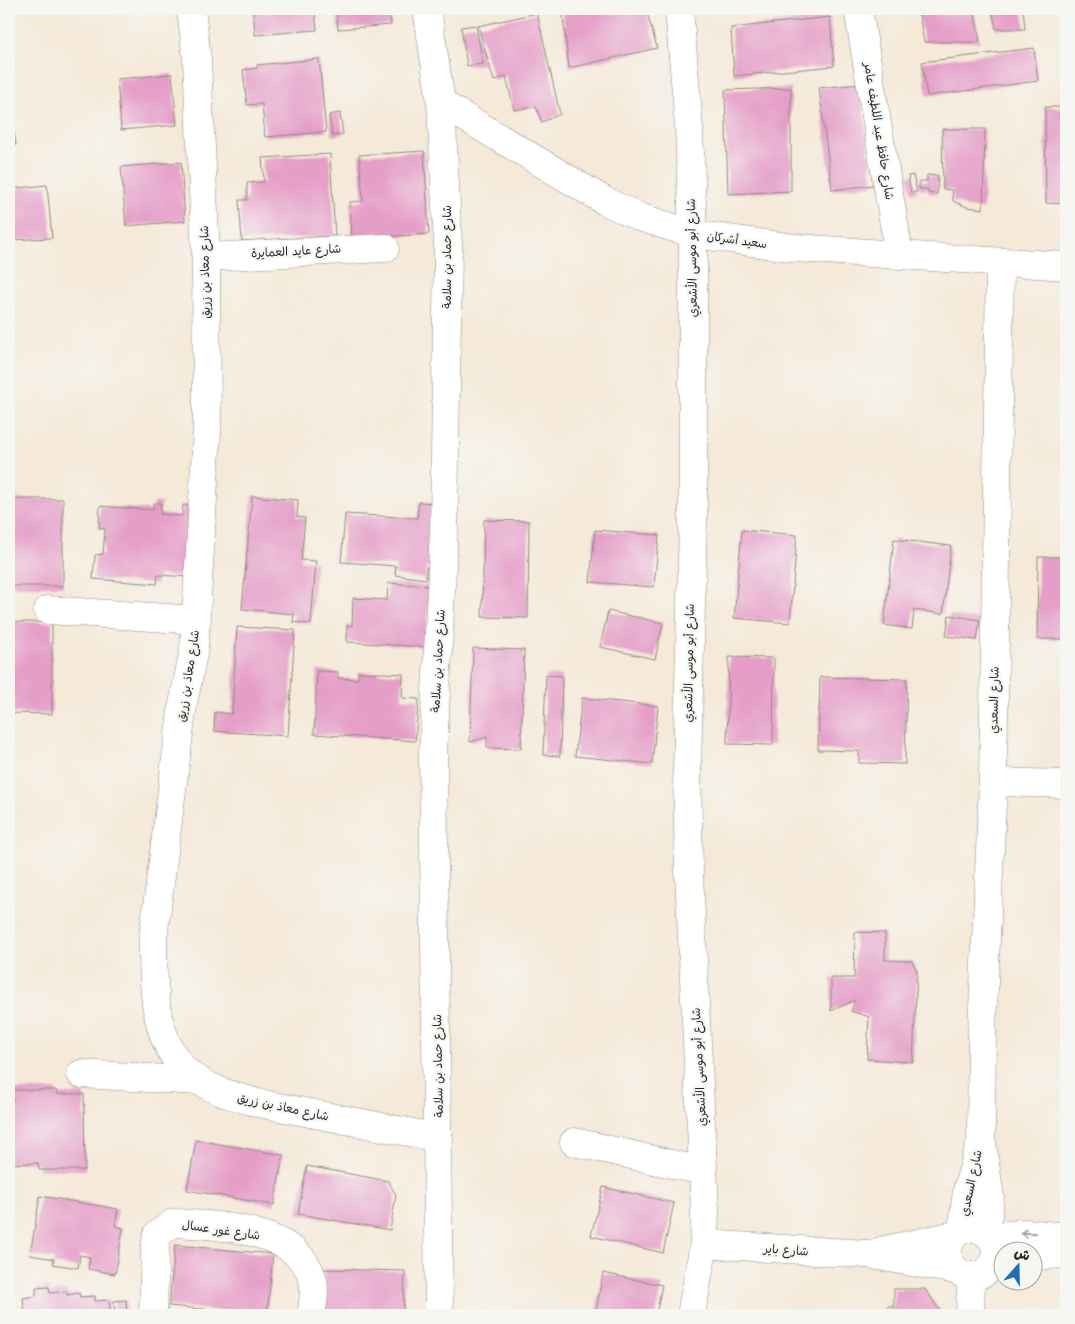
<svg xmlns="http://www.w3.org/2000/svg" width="1075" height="1324" font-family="Mali,'Playpen Sans Arabic',sans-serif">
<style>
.building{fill:#e59ec8}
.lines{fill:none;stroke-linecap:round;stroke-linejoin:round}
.minor-casing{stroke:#908a82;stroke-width:29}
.minor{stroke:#fff;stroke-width:28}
.oneway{stroke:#a0a0a0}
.labels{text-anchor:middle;stroke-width:4.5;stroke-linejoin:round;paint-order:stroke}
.street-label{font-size:12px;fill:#2b2b2b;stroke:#f6f6f2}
</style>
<rect width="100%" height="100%" fill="#f6f6f2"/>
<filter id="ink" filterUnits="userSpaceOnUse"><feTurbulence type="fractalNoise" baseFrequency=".02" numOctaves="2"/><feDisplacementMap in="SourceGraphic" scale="10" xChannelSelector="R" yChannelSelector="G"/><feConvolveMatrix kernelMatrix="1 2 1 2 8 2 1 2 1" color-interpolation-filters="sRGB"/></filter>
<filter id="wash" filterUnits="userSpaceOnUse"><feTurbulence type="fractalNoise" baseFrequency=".0096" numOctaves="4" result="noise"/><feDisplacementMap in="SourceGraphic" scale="20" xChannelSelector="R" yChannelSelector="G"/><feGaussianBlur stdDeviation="1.12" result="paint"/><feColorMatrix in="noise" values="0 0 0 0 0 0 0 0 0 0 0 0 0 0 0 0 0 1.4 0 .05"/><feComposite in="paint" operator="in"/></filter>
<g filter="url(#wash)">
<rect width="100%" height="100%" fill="#f5e9d8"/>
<g id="blocks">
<path class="building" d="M253,9H315L317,30L255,35Z
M336,9H390L391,25L338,29Z
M562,9H646L657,48L569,68Z
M918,9H974L980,42H924Z
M992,9H1023L1025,29H996Z
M537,13L560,114L542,122L536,107L514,110L506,76L494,81L478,26Z
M830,17L834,66L734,76L731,28Z
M476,25L483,64L467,66L461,27Z
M1034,48L1038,81L927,96L922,62Z
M319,59L326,132L265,137L262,104L247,105L243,70L257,68V65Z
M172,74L177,125L121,130L117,79Z
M860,84L873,185L832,190L819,88Z
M791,88V191L728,194L725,90Z
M9,100L16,145L9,146Z
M1045,107H1066V204L1046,203Z
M340,113L343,134L332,136L329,115Z
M942,129H985L983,209L967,207L953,201L952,190L943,189Z
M424,151L429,234L352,239L350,202L363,201L359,155Z
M330,154L335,236L242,241L239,200H247V183L264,182L262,158Z
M181,162L185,221L126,226L121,167Z
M913,175L917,192L911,193L908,176Z
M927,175L938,176L937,194L928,193V189H919V181H927Z
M47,185L52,238L9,240V189Z
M252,496L298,500L297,517L305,518L301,560L316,561L311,624L293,622L294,614L242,609Z
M9,499H63V586H9Z
M419,502L438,503L434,567H426V579L395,575L396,566L341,562L345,514L417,518Z
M154,503H161L160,514L182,516L183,505L194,506L189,577L158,575L157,584L93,579L95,555L103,554L105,529L99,528L100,506L153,510Z
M484,520L529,521L528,618L482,617Z
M595,530L659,535L654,587L590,582Z
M742,530L797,535L790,623L734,618Z
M894,539L951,546L943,614L914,610L912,629L884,625Z
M1038,557H1066V639H1037Z
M388,583L430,586L426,647L347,642V625L352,626L353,598L387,600Z
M608,611L663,623L655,659L600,647Z
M949,615L980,620L977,640L946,636Z
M9,622H52V714L9,713Z
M237,627L295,630L288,736L214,731L215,712L232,714Z
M473,648L524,650L521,749L487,748V737L470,742Z
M729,657L774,658L773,745L727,744Z
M317,671L338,672V678L358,679V672L403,674L402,698L419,699L415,741L314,734Z
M546,675L562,676L560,756L543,755Z
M820,677L907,679L905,764L859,763V751L818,750Z
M582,698L658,706L652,764L575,756Z
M855,932L885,933V960L912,961L917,971L913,1062L867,1059L869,1017L851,1011L855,1000L831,1011V978H854Z
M12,1090H56L57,1094H84L85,1170H39L38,1163L9,1164V1100H13Z
M196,1140L283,1155L274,1205L187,1190Z
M307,1166L388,1181L396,1195L390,1230L298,1214Z
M603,1187L674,1203L663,1253L591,1236Z
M40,1196L118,1209L115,1226L123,1228L115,1274L88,1269L90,1257L80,1255L78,1268L53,1264L54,1259L30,1255Z
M175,1245L273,1254L267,1315L169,1306Z
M324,1269L405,1271L403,1315H322Z
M603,1273L662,1285L656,1315H595Z
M49,1287L50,1293L67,1291V1295L79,1293L80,1297L95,1296V1301L109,1300L111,1315H25L23,1298L36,1296V1288Z
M894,1289H925L943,1315H888V1306H894Z
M126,1300L127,1315H115L114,1301Z"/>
</g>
</g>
<g filter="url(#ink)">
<use href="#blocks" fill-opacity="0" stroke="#908a82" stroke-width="1"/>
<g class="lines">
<defs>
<path id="minor" d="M191,9L197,60L206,257L207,432L194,649L183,704L153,938C153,981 152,1036 185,1070C203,1088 233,1096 258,1103L439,1138
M427,9L441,103L448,246L444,528L433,754L439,1315
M679,9L689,128L693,234V519L687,771L689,874L705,1210L704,1244L691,1315
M858,9L899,254
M441,103L605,201L639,217L693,234L795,248L1066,266
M206,257L385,248
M48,610L197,620
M993,782L1066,784
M81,1074L200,1081
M574,1142L703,1171
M948 1252a24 24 0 1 1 48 0a24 24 0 1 1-48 0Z
M962,1230L967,1191L979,1148
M986,1233L990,1197L981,1137L982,1031L993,782L1000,262
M990,1237L1026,1233L1066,1237
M704,1244L867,1254L956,1270
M881,1251L955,1235
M1032,1256L1066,1254
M153,1315L155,1247L157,1235L173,1223C217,1225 296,1228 312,1277C316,1288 313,1304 311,1315
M970,1315L971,1276"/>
</defs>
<use href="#minor" class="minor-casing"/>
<use href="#minor" class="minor"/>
</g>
<defs><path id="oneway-shaft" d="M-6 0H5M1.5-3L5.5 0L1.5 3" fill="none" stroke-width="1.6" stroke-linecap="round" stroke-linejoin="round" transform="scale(1.25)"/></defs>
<use class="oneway" href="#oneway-shaft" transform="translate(1028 1233) rotate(-178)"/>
</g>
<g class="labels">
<g class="street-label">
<text transform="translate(879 131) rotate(81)" y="4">شارع حافظ عبد اللطيف عامر</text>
<text transform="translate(737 240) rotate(8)" y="4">سعيد أشركان</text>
<text transform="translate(296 251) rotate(-3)" y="4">شارع عايد العمايرة</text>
<text transform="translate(447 257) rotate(-90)" y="4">شارع حماد بن سلامة</text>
<text transform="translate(692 258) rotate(-91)" y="4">شارع أبو موسى الأشعري</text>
<text transform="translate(205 272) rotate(-91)" y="4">شارع معاذ بن زريق</text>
<text transform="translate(438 661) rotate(-87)" y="4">شارع حماد بن سلامة</text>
<text transform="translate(689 663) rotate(-89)" y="4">شارع أبو موسى الأشعري</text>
<text transform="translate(188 676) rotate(-81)" y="4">شارع معاذ بن زريق</text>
<text transform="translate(994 700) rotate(-89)" y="4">شارع السعدي</text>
<text transform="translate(438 1066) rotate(-91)" y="4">شارع حماد بن سلامة</text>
<text transform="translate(699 1067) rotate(-93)" y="4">شارع أبو موسى الأشعري</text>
<text transform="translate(283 1107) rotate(12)" y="4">شارع معاذ بن زريق</text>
<text transform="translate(971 1183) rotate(-78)" y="4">شارع السعدي</text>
<text transform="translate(221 1230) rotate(8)" y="4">شارع غور عسال</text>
<text transform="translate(786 1250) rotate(4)" y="4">شارع باير</text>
</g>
</g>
<rect width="1075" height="1324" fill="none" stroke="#f6f6f2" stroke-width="30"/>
<g transform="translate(1018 1266) rotate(20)"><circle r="24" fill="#f6f6f2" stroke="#a5a5a2"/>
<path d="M0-4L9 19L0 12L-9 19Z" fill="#1f6fb2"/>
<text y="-8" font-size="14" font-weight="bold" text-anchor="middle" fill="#2b2b2b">ش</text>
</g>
</svg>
